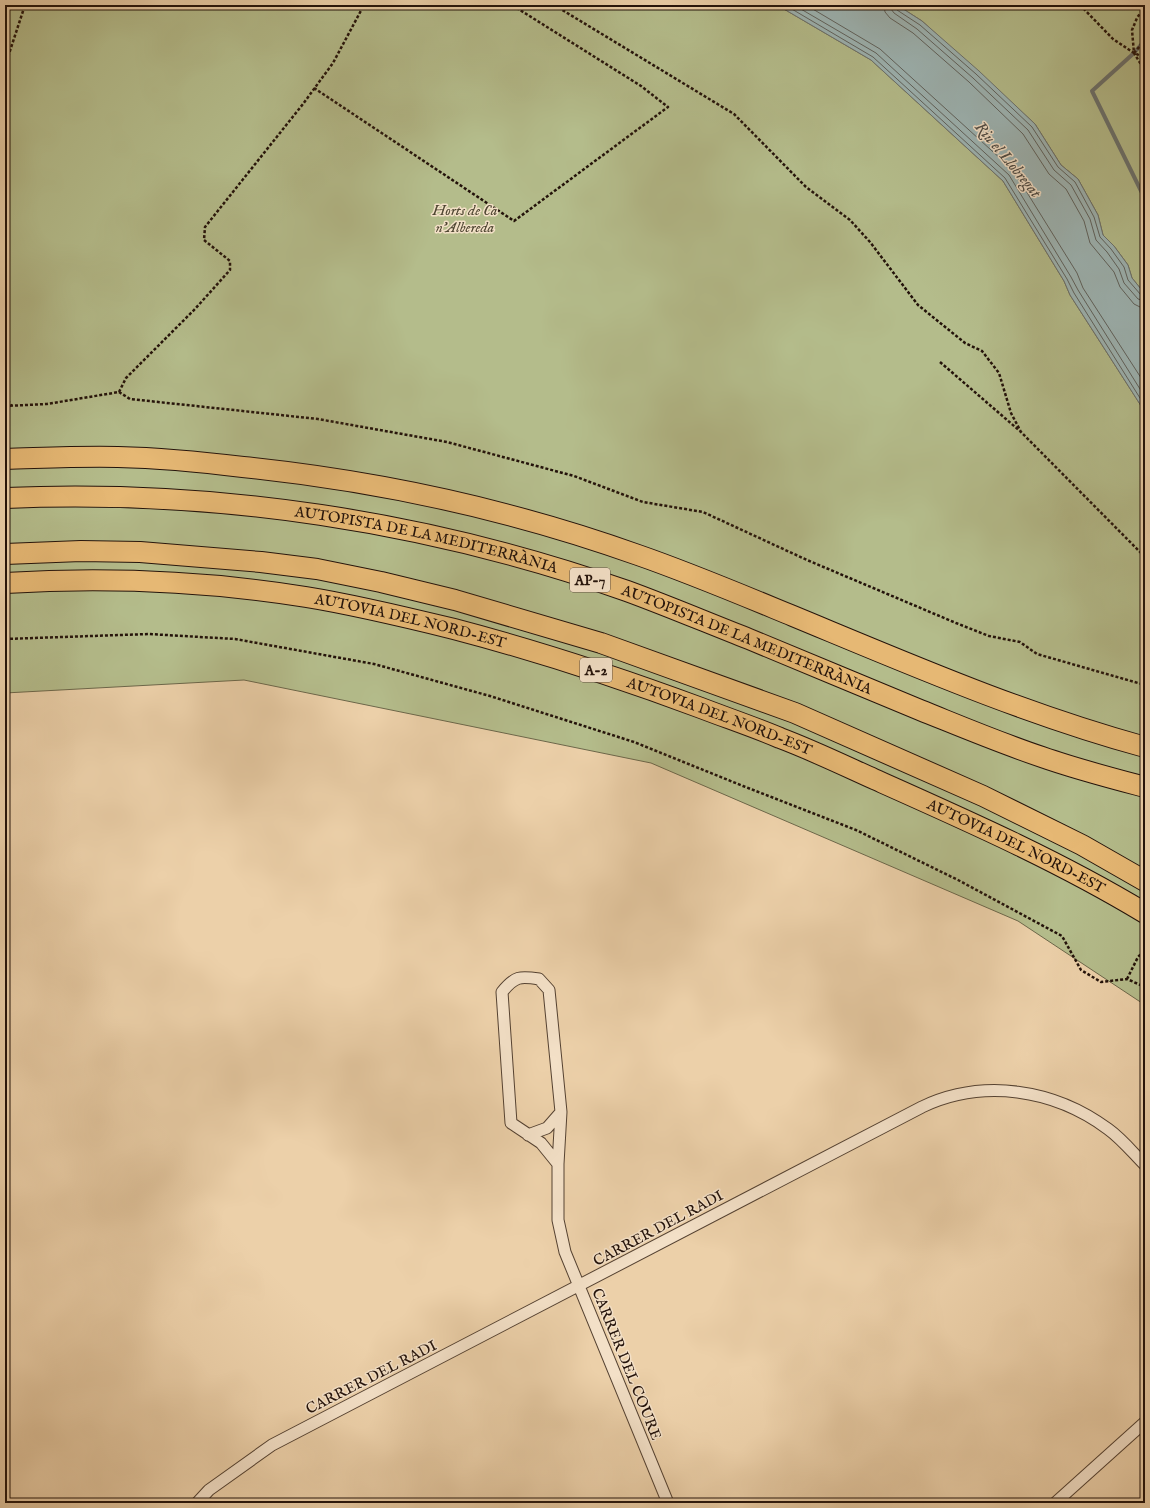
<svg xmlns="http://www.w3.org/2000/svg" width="1150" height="1508" font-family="'IM FELL English',serif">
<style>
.green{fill:#b4bc8b;stroke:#6c674a}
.water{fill:#9db4b3;stroke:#6c736f}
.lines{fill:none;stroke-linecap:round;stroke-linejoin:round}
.shore{stroke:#60635e;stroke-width:1}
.stream{stroke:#6c736f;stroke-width:4}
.street-casing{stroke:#554232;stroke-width:13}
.highway-casing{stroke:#23120a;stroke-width:22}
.path{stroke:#23120a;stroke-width:2.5;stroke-dasharray:3 2;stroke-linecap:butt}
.street{stroke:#f3e0c7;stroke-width:11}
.highway{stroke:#e6b874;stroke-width:20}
.labels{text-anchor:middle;stroke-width:3;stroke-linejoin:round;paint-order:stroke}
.shield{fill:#f3e0c7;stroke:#615043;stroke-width:1}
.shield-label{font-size:14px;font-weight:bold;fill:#23120a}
.park-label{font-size:15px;font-style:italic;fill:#4e4531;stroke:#f3e0c7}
.street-label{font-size:15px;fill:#23120a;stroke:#f3e0c7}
.water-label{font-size:16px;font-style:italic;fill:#4e4b45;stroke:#f3e0c7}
</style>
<rect width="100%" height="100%" fill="#ecd0a9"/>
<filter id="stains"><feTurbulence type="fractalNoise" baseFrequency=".005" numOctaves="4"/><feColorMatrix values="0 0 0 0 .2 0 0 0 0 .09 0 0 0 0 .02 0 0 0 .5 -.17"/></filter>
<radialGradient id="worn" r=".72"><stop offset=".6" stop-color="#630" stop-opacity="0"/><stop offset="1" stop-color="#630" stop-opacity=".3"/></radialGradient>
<path class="green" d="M5,5H777L871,60L1003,181L1064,281L1070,295L1145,412V1005L1018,921L651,763L244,680L5,693Z
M897,5H1145V294L1132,278L1128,265L1114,246L1103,235L1098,215L1078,179L1061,165L1035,124L922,21Z"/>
<path class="water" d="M777,5H897L922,21L979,71L1035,124L1061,165L1078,179L1098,215L1103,235L1114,246L1128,265L1132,278L1145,294V412L1070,295L1064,281L1003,181L871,60Z"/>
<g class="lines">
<path class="shore" d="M785,5L873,57L1005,178L1067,279L1074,293L1145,406
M794,5L876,53L1009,175L1071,277L1078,290L1145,397
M806,5L880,49L1013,170L1077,273L1083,288L1145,384
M884,5L885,12L890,18L913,33L969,82L1023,134L1049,174L1066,189L1084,221L1090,243L1114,272L1120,287L1134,304L1140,307H1145
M890,5L891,9L894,13L917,29L973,78L1028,130L1054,170L1071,185L1090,219L1096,240L1107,252L1119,269L1124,283L1138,299L1145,301
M895,5L897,10L920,25L976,74L1032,127L1058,167L1075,182L1094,217L1100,237L1111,249L1124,267L1128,280L1141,295L1145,296"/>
<path class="stream" d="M1145,40L1134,53L1092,91L1145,199"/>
<defs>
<path id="street" d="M528,1135L547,1128L561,1112
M558,1164L541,1143L511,1123L502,992C515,976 520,976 539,979L549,990L561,1112L558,1164V1220L565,1252L668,1503
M197,1503L209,1490L272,1445L922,1107C983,1078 1054,1089 1108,1129C1122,1139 1133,1153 1145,1165
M1055,1503L1145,1422"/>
<g id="highway">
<path d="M5,459C43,458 81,456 118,457C160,458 202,462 243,467C379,481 509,509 638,555C690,573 742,595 793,616C909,664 1024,714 1145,747"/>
<path id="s1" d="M5,498C216,489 428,521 627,591C668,606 708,623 749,639C806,663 863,686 920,710C960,726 1000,743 1042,757C1076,769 1111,778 1145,787"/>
<path d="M5,554L81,551L140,552L261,562L317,569L381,582L455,600L601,643L795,713L983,796L1082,845L1145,881"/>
<path id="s2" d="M5,583C106,577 206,581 306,597C356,605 405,617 454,629C538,651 620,678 701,708C727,718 754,727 780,738C812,750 843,765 874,779C966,820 1059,861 1145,913"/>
</g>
</defs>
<use href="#street" class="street-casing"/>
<use href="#highway" class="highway-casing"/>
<path class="path" d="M554,5L734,114L806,187L850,220L870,242L918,305L965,343L982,351L999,373L1011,413L1021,432
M1080,5L1113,39L1134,53L1145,58
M1145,6L1137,18L1132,30L1134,53L1145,71
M1134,53L1145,40
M5,66L25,5
M314,88L514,221L668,107L641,86L512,5
M940,362L1021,432L1145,557
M119,392L126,378L195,309L230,270V261L204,240L205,227L303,104L333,63L364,5
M5,396L11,405
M5,406L47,404L119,392L130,399L318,419L447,442L574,476L643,502L703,512L807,560L956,623L989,636L1020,642L1037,654L1145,685
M5,639L149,634L235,639L374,664L490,696L634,742L743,786L856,830L958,880L1062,936L1081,970L1101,982L1127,979L1145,987
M1127,979L1138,957L1145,950"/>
<use href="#street" class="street"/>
<use href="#highway" class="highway"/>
</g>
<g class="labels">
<g class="shield">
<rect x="570" y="568" width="40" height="24" rx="3"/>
<rect x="580" y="658" width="32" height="24" rx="3"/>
</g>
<g class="shield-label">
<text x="590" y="585">AP-7</text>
<text x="596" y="675">A-2</text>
</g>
<g class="park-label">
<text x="465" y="215">Horts de Ca<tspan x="465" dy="17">n'Albereda</tspan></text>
</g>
<g class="street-label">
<text dy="5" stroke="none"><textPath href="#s1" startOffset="425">AUTOPISTA DE LA MEDITERRÀNIA</textPath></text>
<text dy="5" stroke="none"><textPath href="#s2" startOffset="409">AUTOVIA DEL NORD-EST</textPath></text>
<text dy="5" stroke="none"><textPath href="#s1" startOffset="762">AUTOPISTA DE LA MEDITERRÀNIA</textPath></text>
<text dy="5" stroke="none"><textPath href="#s2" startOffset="733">AUTOVIA DEL NORD-EST</textPath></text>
<text dy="5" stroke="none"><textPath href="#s2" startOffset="1057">AUTOVIA DEL NORD-EST</textPath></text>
<text transform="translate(658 1228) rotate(-28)" y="5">CARRER DEL RADI</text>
<text transform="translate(627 1364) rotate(68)" y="5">CARRER DEL COURE</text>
<text transform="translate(371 1377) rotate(-27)" y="5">CARRER DEL RADI</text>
</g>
<g class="water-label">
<text transform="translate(1009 159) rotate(50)" y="6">Riu el Llobregat</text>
</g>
</g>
<rect width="1150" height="1508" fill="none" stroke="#ecd0a9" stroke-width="20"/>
<rect x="6" y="6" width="1138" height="1496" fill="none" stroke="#23120a" stroke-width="2"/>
<rect x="10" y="10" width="1130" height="1488" fill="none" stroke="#23120a"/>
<rect width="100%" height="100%" filter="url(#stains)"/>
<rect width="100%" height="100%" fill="url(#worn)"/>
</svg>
